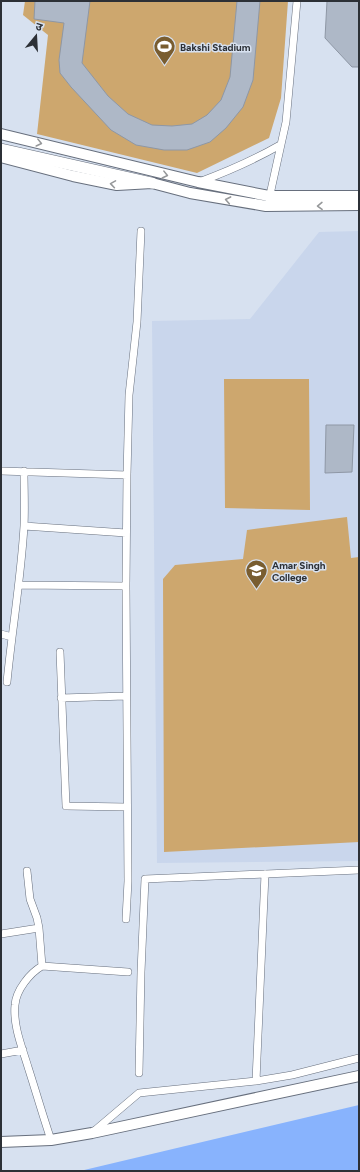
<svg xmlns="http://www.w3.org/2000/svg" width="360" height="1172" font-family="Figtree,'Noto Sans Devanagari',sans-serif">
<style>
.built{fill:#c9d6ec}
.green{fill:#cda76e}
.water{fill:#88b3fd}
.building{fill:#aeb8c7;stroke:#8e97a5}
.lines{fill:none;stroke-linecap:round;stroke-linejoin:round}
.street-casing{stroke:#676f7d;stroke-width:8}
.secondary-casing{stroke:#676f7d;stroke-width:12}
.primary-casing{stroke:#676f7d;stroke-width:12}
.street{stroke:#fff;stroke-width:7}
.secondary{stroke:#fff;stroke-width:10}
.primary{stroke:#fff;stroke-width:11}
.oneway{stroke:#96989a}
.labels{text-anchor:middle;stroke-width:3;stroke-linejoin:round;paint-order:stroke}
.poi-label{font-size:10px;font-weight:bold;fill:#2c3036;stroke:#d7e1f0;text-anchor:start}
</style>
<rect width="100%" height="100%" fill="#d7e1f0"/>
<path class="built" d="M359,231V861L157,863L152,321L250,319L319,232Z"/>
<path class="green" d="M25,1H288L281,98L269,138L197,173L37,134L48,35L23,15Z
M224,379H309L310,510L225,508Z
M347,517L351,558L359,557V842L164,852L163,579L175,565L243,559L247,530Z"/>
<path class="water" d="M359,1105V1171H80Z"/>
<path class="building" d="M35,1H90L82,63L108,96L128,114L152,125L172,126L192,124L207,115L221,100L230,77L237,1H260L253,80L243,107L226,128L210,142L187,150H164L136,145L111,130L71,87L60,73L59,60L64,23L34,19Z
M327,1H359V67H352L325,38Z
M326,425H354L352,472L325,473Z"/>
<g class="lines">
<defs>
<path id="street" d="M199,182C229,171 252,161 280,145
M269,199L286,122L297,1
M1,471L127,475
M24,526L126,533
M19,585L126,586
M1,634L12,637
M60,652L66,806L127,807
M7,682C12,630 21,578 24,526C25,508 24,489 24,471
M61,698L126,696
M27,871L30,899L37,918L39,928L42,966L128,972
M126,919L128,881L126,586L127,475L129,395L137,322L141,231
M1,934L39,928
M42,966C30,973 16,990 15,1005C13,1026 22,1047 28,1067C36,1092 43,1116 51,1140
M1,1054L23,1050
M139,1073L141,972L145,879L359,870
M256,1081L265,874
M93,1132L139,1093L256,1081L292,1075L359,1058"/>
<path id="secondary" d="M1,134L198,182L269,196H359
M1,157L73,176L117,185L152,183L190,193L266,206L359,205
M1,1142L51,1140L92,1133L359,1076"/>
<path id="primary" d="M1,149L152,183"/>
</defs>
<use href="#street" class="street-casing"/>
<use href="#secondary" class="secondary-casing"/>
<use href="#primary" class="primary-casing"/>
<use href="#street" class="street"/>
<use href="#secondary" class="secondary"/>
<use href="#primary" class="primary"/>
</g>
<defs><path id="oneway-chevron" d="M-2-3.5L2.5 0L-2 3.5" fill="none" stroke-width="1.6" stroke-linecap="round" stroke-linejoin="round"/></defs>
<g class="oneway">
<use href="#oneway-chevron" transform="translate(39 143) rotate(14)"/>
<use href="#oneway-chevron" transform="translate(165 175) rotate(14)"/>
<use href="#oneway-chevron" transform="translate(113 184) rotate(-171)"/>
<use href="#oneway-chevron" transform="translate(228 200) rotate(-169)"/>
<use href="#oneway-chevron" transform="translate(320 206) rotate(179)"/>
</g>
<defs>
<symbol id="stadium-pin" viewBox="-11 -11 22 30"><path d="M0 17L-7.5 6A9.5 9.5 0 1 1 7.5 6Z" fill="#795d30" stroke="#d7e1f0"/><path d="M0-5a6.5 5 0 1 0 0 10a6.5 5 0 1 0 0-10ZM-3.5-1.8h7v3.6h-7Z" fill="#fff"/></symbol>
<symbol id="university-pin" viewBox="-11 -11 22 30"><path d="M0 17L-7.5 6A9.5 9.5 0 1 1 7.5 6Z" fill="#795d30" stroke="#d7e1f0"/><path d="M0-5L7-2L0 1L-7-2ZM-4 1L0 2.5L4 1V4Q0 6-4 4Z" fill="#fff"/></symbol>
</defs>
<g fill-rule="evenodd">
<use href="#stadium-pin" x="152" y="34" width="25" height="34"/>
<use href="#university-pin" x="244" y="558" width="25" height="34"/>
</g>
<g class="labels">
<g class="poi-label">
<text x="180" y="51">Bakshi Stadium</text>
<text x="272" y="569">Amar Singh<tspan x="272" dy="12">College</tspan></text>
</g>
</g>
<rect width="360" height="1172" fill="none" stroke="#2c3036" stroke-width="4"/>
<g transform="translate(36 36) rotate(18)" stroke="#d7e1f0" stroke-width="3" paint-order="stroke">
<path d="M0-3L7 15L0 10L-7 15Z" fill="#2c3036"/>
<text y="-6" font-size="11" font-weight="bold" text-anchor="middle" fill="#2c3036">उ</text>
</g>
</svg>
